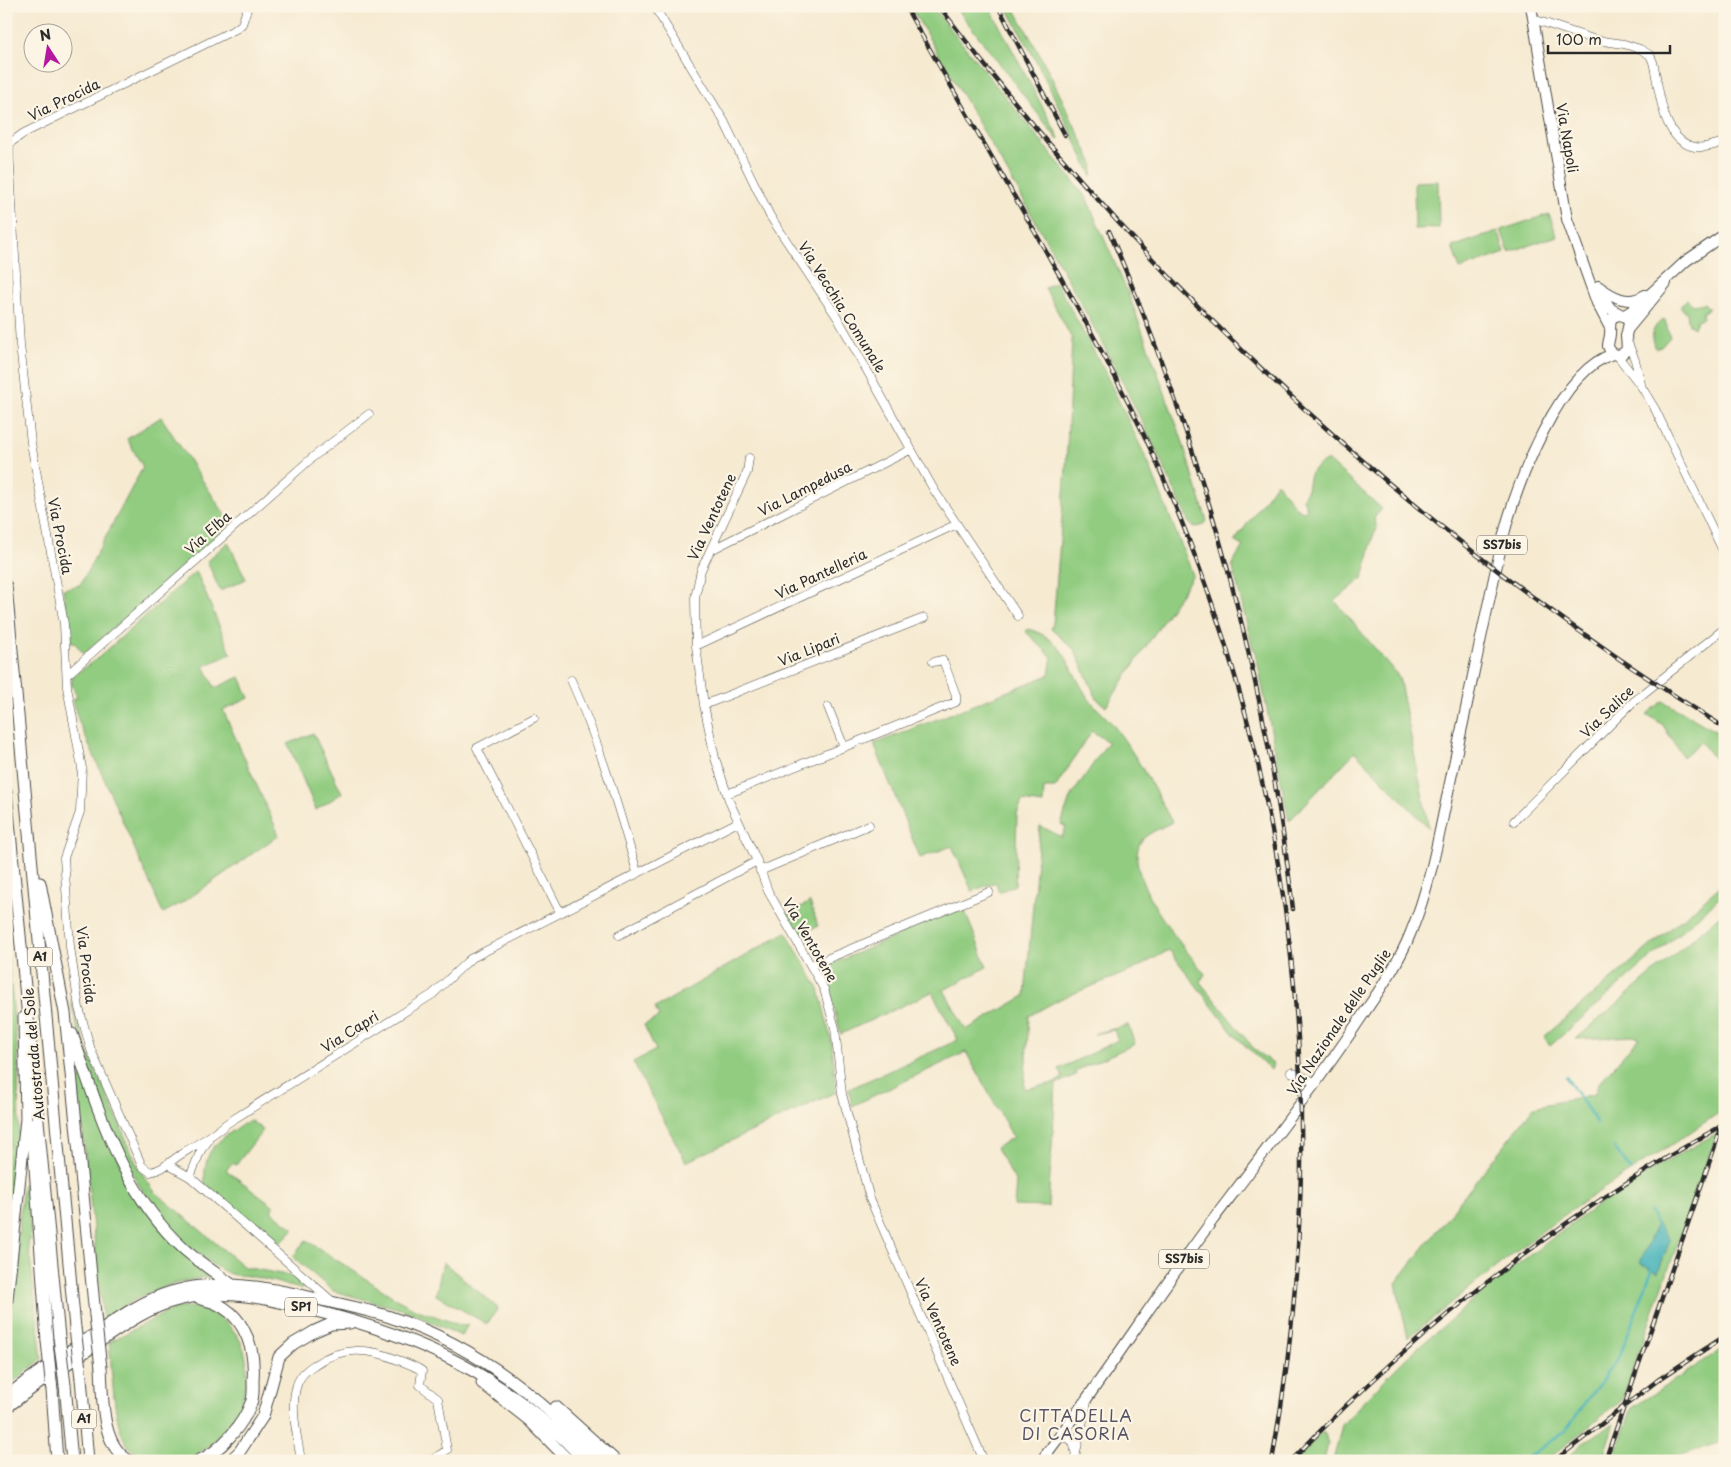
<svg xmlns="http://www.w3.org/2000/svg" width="1731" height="1467" font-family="'Playpen Sans',sans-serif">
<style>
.green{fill:#91cc80;stroke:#5e7c56}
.water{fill:#40b1b8;stroke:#366e72}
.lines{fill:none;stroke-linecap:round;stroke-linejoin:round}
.stream{stroke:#40b1b8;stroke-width:2.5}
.minor-casing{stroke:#494844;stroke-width:9}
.major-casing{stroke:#494844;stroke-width:12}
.highway-casing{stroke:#494844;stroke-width:13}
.minor{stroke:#fff;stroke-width:8}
.major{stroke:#fff;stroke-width:10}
.highway{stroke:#fff;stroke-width:11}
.rail-casing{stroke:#2b2b2b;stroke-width:4.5}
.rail{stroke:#fcf5e5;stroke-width:2.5;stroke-dasharray:8;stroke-linecap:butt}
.highway-bridge-casing{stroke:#494844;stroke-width:13;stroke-linecap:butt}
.highway-bridge{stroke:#fff;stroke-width:11}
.labels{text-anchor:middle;stroke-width:4.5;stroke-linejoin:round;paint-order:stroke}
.shield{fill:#fcf5e5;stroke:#6a6863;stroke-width:1}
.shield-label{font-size:12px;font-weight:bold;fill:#2b2b2b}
.street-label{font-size:14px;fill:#2b2b2b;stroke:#fcf5e5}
.quarter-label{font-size:16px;letter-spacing:1px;fill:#565465;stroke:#fcf5e5}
</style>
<rect width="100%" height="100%" fill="#fcf5e5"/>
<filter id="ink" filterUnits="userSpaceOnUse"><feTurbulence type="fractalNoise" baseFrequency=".02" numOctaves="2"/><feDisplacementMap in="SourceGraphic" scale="10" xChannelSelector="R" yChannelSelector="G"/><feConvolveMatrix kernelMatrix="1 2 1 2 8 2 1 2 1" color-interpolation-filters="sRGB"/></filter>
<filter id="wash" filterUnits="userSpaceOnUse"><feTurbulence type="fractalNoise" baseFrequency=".0096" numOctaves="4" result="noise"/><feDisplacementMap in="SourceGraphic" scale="20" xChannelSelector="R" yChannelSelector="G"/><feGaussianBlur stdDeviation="1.12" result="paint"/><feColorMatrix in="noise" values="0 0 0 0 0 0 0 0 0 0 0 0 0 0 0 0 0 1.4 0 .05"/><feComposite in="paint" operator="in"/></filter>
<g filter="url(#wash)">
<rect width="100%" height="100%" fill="#f6ead1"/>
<path class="green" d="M910,6H932L1086,197L1130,298L1180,434L1207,521L1202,526L1195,527L1189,523C1111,343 1009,175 910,6Z
M955,6H989L1059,138L1058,140Z
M1006,6H1013L1048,70L1093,164L1092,176L1041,70Z
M1438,181L1439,228L1415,229L1414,182Z
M1549,214L1557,236L1509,252L1501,230Z
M1498,231L1505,253L1460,269L1452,247Z
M1056,282L1104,370L1148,462L1193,575L1106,707L1097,699L1074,649L1051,629L1053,624L1066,469L1072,339L1045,288Z
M1687,299L1693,305L1704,303L1709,308L1702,313L1703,318L1697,320L1694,328L1689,325L1687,313L1680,307Z
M1665,320L1670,337L1661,347L1656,348C1648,339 1653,323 1665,320Z
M161,417L231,524L84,654L74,642H71L63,589L80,585L143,467L127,439Z
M1328,460L1382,509L1374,518L1377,529L1373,536L1363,578L1335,601L1399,677L1429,828L1355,752L1289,821L1255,649H1253L1232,564L1243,546L1235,541L1277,482L1296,508L1303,512L1307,509L1303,498C1314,480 1300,474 1328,460Z
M228,542L246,579L220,591L207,561Z
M196,571L231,654L204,666L215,688L240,677L249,698L223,710L279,835L185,901L163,913L79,722L72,700L77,697L71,683L73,676L98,658Z
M1028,629C1068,640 1068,670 1089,699C1097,710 1109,718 1117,730C1138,758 1155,791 1172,822C1162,828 1144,834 1140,843C1123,878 1185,949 1205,974L1200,982L1255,1050L1273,1064L1271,1070L1235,1036L1169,950L1135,969L1060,999L1029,1016L1024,1089L1055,1083L1063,1077L1059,1069L1118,1040L1114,1030L1094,1034L1128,1025L1135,1044L1075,1071L1076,1075L1056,1084L1048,1207L1014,1206L1016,1182L996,1148L1013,1137L966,1052L852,1106L849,1089L958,1040L932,992L841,1034L831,997L820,969L904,933L908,929L942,914L964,909L987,967L944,990L966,1030L1025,996L1040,826L1062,837L1066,827L1061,824L1070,798L1108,742L1092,731L1055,788H1044L1043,804L1022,801L1017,814L1015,885L999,892L996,882L972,891L952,846L920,858L874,744L1049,675L1052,657L1026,632Z
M1663,701L1725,737V773L1701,742L1683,757L1663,725L1647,714Z
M313,733L342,793L316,810L288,744Z
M1725,882V893L1550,1046L1544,1037Z
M810,902L818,926L798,934L786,915Z
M1725,911L1723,1110C1678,1141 1632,1170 1586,1200C1524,1242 1467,1291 1408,1338L1396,1283L1534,1107L1595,1094L1598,1084L1639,1038L1633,1036L1576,1039Z
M786,932L819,989L832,1044L836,1092L686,1162L633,1062L656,1050L644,1025L659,1017L655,1008Z
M6,941L18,1054L19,1141L6,1271V1149L10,1146L6,1046Z
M71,1000L87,1050L116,1116L139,1169L154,1191L244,1267L302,1278L306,1283V1286L300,1289C283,1284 266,1279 249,1276C243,1275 235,1276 230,1274C138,1232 89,1091 71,1000Z
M84,1078L130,1186L213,1276C164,1284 143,1292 103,1320L77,1079Z
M250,1120L263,1130L236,1165L232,1163L226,1170L274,1206L271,1211L294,1229L278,1245L205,1184C202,1146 221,1139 250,1120Z
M1717,1133L1622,1400L1546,1461H1333L1342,1425L1363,1402L1405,1359L1499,1278L1592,1209L1652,1170Z
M23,1184H27L31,1240H28L42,1359L6,1388V1326L12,1293Z
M306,1240L398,1300L415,1309L463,1326L468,1325L461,1336L408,1311L333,1291L293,1257Z
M443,1262L498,1308L487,1324L436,1295Z
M195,1307C200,1309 207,1311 213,1314C277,1348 241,1441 184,1460C177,1462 168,1461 161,1461C145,1461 132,1455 124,1439C113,1417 112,1369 109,1342L175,1308Z
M1725,1347V1441L1663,1461H1613L1632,1408Z
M1614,1423L1602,1461H1563L1582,1444Z
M1322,1432L1325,1434L1328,1444L1324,1461H1295Z"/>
<path class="water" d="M1657,1223L1670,1240L1658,1272L1640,1263Z"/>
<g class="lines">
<path class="stream" d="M1566,1077L1597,1123
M1614,1147L1631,1171
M1650,1212L1657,1226
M1523,1461L1565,1431L1620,1355L1653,1267
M1716,1461L1725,1457"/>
</g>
</g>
<g filter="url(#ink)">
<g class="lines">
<defs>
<path id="minor" d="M248,6L242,24L236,29L24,133L10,143L9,150L20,345L31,443L64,624L67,687L82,768L80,812L64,858L70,947L79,1008L91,1050L142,1166L150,1172C163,1170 169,1162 180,1155C196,1144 212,1137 226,1124L433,994L470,959L738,822
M654,6L724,121L770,216L837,317L934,490L1018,616
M1533,19L1596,40L1624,44L1640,49L1650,55L1653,62C1660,89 1661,141 1695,147C1704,149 1715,144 1725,142
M1628,343L1635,360L1641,384
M1617,355L1641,386L1655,409L1725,555
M749,458L747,472L701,570L695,598L696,646L704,705L715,758L730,803L757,861L768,891L824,989L835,1028L842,1094L870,1199L984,1461
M711,550L910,450
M696,646L957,524
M68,674L313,457L369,414
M571,680C599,742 618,806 637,872
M704,705L924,618
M828,707L844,747
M534,718L477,748L560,912
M727,794L956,702V695L944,663L942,660L933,662
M1514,821L1633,702L1725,628
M760,871L869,825
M619,935L757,861
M812,965L989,892
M1291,1072L1317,1083
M167,1164L190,1177L333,1302
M190,1177L201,1150L208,1141
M1057,1440C1068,1435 1074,1439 1075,1451
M301,1461C298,1439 290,1410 296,1388C298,1378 306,1370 314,1365C342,1346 369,1348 398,1360C406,1363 415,1366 422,1371L420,1385L438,1399L447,1450L431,1461
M1074,1461L1087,1402"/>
<path id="major" d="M1531,6L1567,219L1597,303L1609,326
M1598,286C1613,297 1628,306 1645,295
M1599,292L1611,309L1626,317L1629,323L1626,336L1627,349C1621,358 1611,356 1608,346C1608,342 1610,338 1610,334C1611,324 1607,317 1620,315
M1623,316L1634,309L1686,261L1725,234
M1628,329L1666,283
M1041,1461C1101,1383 1153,1300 1212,1221C1260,1158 1308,1096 1352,1031C1373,999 1397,968 1411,932C1431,884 1440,829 1451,778C1469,697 1485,615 1504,534C1516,486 1560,368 1614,354"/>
<path id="highway" d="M6,586L75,1328
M6,791L59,1337
M40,883L65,1013L95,1315
M72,1034C98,1109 123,1195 185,1250C199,1262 216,1273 231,1284
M32,1124L47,1341
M6,1309L26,1119L24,1017
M101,1368C103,1396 100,1446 130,1461
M81,1378L88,1461
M482,1383L529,1420L569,1461
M65,1385L72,1461
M52,1390L57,1461
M6,1397C33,1375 61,1357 89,1338C115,1320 141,1301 171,1292C220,1278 265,1287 313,1298C338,1304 365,1309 390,1317C472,1344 542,1397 599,1461
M556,1407L616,1461
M6,1408C33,1386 61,1368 89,1349C117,1330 145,1308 178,1300C224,1288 267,1298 312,1310C422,1337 507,1376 585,1461
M198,1461C220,1452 243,1425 251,1403C254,1397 253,1387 253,1380C256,1344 241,1306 201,1299
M230,1461L240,1451L263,1416L279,1357L293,1344L315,1331L331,1324L350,1323"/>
</defs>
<use href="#minor" class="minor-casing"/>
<use href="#major" class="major-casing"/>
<use href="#highway" class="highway-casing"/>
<use href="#minor" class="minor"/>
<use href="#major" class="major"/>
<use href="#highway" class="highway"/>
<defs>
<path id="rail" d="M905,6C950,85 995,163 1040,241C1081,313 1122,385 1156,461C1298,780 1334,1118 1272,1461
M939,6C1157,295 1417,536 1725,728
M998,6L1065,135
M1109,231C1202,446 1266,676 1293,909
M1291,1461C1419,1327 1563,1214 1725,1124
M1554,1461L1658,1380L1725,1336
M1605,1461L1723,1123"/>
</defs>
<use href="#rail" class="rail-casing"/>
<use href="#rail" class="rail"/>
<defs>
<path id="highway-bridge" d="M95,1315L101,1368
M75,1328L81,1378
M59,1337L65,1385
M47,1341L52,1390"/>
</defs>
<use href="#highway-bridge" class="highway-bridge-casing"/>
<use href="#highway-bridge" class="highway-bridge"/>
</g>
</g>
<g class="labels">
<g class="shield">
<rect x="1477" y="535.5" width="50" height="19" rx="4"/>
<rect x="27.5" y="947.5" width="25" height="19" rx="4"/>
<rect x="1159" y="1249.5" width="50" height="19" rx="4"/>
<rect x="285" y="1297.5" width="32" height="19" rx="4"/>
<rect x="71.5" y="1409.5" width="25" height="19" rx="4"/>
</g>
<g class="shield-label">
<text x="1502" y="549">SS7bis</text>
<text x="40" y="961">A1</text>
<text x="1184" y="1263">SS7bis</text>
<text x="301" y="1311">SP1</text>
<text x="84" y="1423">A1</text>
</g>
<g class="street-label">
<text transform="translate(64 100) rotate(-26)" y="5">Via Procida</text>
<text transform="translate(1567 138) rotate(80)" y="5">Via Napoli</text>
<text transform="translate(842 307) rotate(58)" y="5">Via Vecchia Comunale</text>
<text transform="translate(805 489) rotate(-27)" y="5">Via Lampedusa</text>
<text transform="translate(712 517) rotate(-65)" y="5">Via Ventotene</text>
<text transform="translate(208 533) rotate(-42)" y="5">Via Elba</text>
<text transform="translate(60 536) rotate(79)" y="5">Via Procida</text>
<text transform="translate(821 574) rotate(-25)" y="5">Via Pantelleria</text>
<text transform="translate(809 650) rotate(-22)" y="5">Via Lipari</text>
<text transform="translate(1607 712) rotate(-44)" y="5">Via Salice</text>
<text transform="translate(810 940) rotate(60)" y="5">Via Ventotene</text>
<text transform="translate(86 965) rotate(83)" y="5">Via Procida</text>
<text transform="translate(1339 1022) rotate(-56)" y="5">Via Nazionale delle Puglie</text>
<text transform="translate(350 1032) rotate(-32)" y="5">Via Capri</text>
<text transform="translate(34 1054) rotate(-95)" y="5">Autostrada del Sole</text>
<text transform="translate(938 1322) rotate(66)" y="5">Via Ventotene</text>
</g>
<g class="quarter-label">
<text x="1076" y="1422">CITTADELLA<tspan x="1076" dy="18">DI CASORIA</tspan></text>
</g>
</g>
<rect width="1731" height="1467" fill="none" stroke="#fcf5e5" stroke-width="25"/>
<g transform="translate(48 48) rotate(348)"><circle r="24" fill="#fcf5e5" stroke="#a8a49b"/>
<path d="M0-4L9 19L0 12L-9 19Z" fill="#b5179e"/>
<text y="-8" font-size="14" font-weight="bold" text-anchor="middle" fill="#2b2b2b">N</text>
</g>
<path d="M1548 45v8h122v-8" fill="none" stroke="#2b2b2b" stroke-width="2.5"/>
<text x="1556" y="45" font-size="15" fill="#2b2b2b" stroke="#fcf5e5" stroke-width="4" paint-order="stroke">100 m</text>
</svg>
